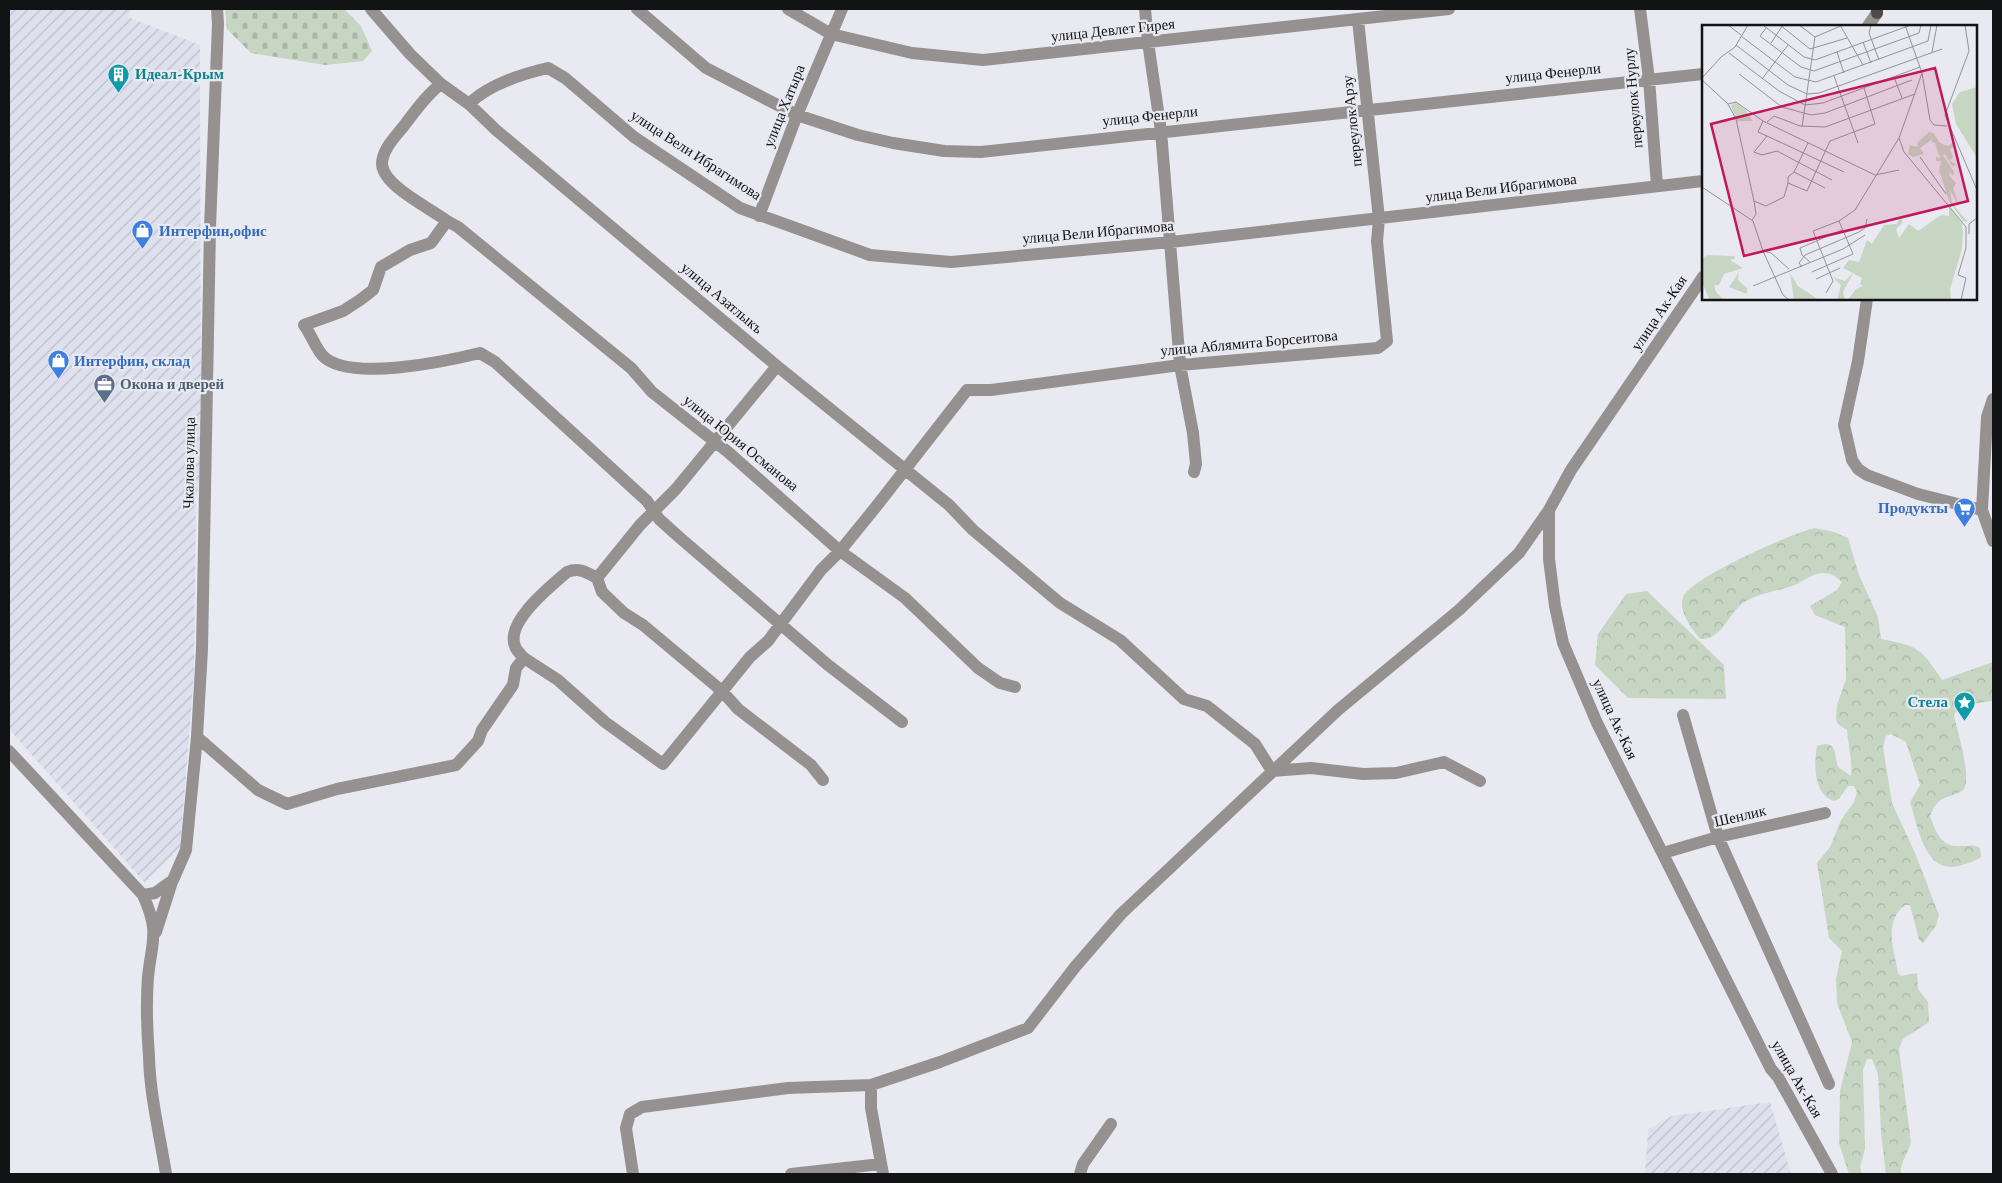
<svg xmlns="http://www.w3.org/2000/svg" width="2002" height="1183" font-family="'Crimson Pro',serif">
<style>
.industrial{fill:url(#industrial-furrows)}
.forest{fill:url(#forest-crowns)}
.cemetery{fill:url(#cemetery-stones)}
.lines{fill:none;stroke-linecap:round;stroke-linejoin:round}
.minor{stroke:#959190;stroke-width:12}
.major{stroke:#4f4948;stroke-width:12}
.labels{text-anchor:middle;stroke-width:4.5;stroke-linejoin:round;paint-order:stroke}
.street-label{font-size:15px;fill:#121315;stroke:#e9eaf1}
.culture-label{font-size:15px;font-weight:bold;fill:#0d838f;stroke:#e9eaf1;text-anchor:start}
.shop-label{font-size:15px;font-weight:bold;fill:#366cbe;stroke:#e9eaf1;text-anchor:start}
.service-label{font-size:15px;font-weight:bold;fill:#4e5e75;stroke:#e9eaf1;text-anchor:start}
.inset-road{fill:none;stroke:#939499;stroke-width:1}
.view{fill:#c2185b;fill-opacity:0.15;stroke:#c2185b;stroke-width:2.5}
.inset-edge{fill:none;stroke:#121315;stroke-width:2.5}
</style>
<defs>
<pattern id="industrial-furrows" width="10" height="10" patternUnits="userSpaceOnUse" patternTransform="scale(1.25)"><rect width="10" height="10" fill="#dee0ee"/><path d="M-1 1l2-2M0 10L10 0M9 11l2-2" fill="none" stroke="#bdbfcb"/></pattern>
<pattern id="forest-crowns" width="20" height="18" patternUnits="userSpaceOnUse" patternTransform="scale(1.25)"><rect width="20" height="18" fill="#c7d5c3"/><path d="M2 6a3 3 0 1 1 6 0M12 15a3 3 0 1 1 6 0" fill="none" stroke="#aab6a7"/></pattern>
<pattern id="cemetery-stones" width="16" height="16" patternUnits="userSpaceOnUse" patternTransform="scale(1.25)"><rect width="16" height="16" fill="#c7d5c3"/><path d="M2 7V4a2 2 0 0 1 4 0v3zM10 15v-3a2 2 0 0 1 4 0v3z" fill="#aab6a7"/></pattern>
</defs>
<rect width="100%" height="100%" fill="#e9eaf1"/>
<path class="industrial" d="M9,9H131L128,17L200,45L201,466L196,500L194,673L180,848L145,883L9,729Z
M1770,1102L1791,1174H1645L1648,1129L1672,1116Z"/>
<path class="forest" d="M1815,528L1834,532L1848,538L1859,575L1878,617L1881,639C1918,646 1921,648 1942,680L1993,662V701C1981,703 1960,703 1954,715C1957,729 1974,784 1962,791C1946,800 1939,794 1930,816C1936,832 1941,848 1961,846C1970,846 1972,844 1980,848L1981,857C1975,862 1967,863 1959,866C1925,875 1918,827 1910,802L1920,785L1906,742L1891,734L1886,736L1883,747L1892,803L1915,853L1939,915L1936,926L1923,943L1919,940L1910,905H1905C1883,922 1894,948 1898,973L1901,976L1917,973L1918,989L1928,1002L1929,1022L1903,1039L1899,1049L1911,1142C1908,1154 1900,1162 1901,1174H1886L1881,1133L1878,1074L1872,1059H1867L1863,1070L1865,1149L1860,1167L1862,1174H1849L1839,1143L1840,1091L1852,1042L1837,1003L1836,979L1842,951L1829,938L1817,863L1830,847L1841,820L1854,802L1857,792L1854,786H1848L1839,799L1834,801C1813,794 1814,764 1817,746C1838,739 1834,755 1838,767L1851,776C1853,763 1848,745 1847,730L1838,724L1836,719L1837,705L1846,679L1845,627L1815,615L1810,606L1837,590L1842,582C1835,576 1831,573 1822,573C1812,574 1805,580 1797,584C1781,591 1757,593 1743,603C1728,614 1721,641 1700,639C1692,629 1678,611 1683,597C1690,578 1794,532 1815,528Z
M1647,591L1724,665L1726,699L1628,698L1595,665L1598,634L1626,594Z"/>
<path class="cemetery" d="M225,9H344L361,26L372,51L363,61L325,65L251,53L227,29Z"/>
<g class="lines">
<path class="minor" d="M371,9L410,54L441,84L469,104L496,130L777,366L949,505L973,530L1060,603L1120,640L1184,699L1207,706L1255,744L1272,771L1311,768L1363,774L1396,773L1444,762L1480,781
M637,9L706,68L797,115L858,135L893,143L944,151L981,152L1703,74
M788,9L831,34L912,53L983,60L1449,9
M1145,9L1148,42L1161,131L1180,365L1193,433L1196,464L1194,472
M1640,9L1649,79L1657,186
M1868,26L1877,13
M441,84C426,95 414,113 403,127C395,137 382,150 382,164C383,186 430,208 447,221
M469,104C488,85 522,74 548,68L565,78L634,137L740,208L870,255L951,262L1171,242L1703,181
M759,216L797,115L842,9
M1703,277L1571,470L1549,510V559L1555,606L1563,643L1597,723L1771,1069L1778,1077L1832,1174
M1867,299L1858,361L1844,425L1852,460L1858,469L1867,475L1918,494L1982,510
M1982,510L1987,417L1993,399
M1982,510L1993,541
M597,578L602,592L624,613L643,625L722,691L738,709L811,765L823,780
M524,658C521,655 516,650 515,646C505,622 551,586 567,572C579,567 586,572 597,578L640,525L676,489L777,366
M1683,715L1718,837L1829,1084
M902,722L828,665L679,537L659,519L647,501L495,362L480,353C447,361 347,383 322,355C315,347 311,334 304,325L343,311L360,300L373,290L381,267L410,250L431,243L447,221L458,227L631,368L652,392L728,452L840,551L905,598L978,668L1000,683L1015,687
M197,737L258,790L287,804L337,789L456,765L478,741L482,730L513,685L516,668L524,658L558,680L605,722L663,764L750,657L768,641L821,570L840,551L875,508L967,390H991L1180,365L1378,348L1387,341L1377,241L1379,219L1358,20
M9,751L143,895C160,933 152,939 148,977C146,1003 147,1031 149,1057C150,1096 160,1136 166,1174
M1663,853L1718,837L1825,813
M143,895L155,893L173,880L186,850L197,737L202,649L210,228L218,24L217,9
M156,932L172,882
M871,1085V1108L883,1174
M633,1174L626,1128L630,1114L642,1107L788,1088L871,1085L940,1062L1028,1028L1075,967L1121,914L1338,710L1459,610L1519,553L1549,510
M791,1174L881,1164
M1080,1174L1083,1164L1111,1124"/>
<path class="major" d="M1877,9V13"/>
</g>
<defs>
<symbol id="building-pin" viewBox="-11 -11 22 30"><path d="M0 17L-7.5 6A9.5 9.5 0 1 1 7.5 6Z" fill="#0f9aa8" stroke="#e9eaf1"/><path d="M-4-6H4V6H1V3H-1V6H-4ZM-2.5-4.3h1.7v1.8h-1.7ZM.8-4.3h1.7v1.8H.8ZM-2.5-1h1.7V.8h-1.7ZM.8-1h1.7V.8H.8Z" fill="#fff"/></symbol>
<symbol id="shop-pin" viewBox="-11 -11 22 30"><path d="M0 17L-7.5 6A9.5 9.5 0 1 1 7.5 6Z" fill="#3f7fe0" stroke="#e9eaf1"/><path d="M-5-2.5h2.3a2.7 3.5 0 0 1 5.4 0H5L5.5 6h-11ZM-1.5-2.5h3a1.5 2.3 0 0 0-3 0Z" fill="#fff"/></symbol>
<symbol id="office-pin" viewBox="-11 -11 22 30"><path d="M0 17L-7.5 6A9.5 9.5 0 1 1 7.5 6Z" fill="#5c6f8a" stroke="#e9eaf1"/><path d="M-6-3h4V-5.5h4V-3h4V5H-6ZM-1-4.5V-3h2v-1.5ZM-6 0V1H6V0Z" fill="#fff"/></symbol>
<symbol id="supermarket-pin" viewBox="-11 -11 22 30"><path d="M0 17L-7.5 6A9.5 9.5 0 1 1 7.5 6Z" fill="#3f7fe0" stroke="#e9eaf1"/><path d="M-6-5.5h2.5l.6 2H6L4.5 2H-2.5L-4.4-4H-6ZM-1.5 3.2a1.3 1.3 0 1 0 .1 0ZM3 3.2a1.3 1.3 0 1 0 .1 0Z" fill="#fff"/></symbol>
<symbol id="sight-pin" viewBox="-11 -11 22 30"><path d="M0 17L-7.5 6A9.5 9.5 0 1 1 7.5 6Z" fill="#0f9aa8" stroke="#e9eaf1"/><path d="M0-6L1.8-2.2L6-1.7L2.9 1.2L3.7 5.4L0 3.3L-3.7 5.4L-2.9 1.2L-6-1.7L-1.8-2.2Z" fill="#fff"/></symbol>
</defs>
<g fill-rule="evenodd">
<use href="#building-pin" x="106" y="62" width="25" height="34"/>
<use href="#shop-pin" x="130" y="218" width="25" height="34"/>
<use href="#shop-pin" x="46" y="348" width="25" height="34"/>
<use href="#office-pin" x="92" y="372" width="25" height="34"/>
<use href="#supermarket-pin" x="1952" y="496" width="25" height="34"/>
<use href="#sight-pin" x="1952" y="690" width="25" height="34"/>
</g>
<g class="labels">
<g class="street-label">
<text transform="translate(1113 30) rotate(-6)" y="5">улица Девлет Гирея</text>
<text transform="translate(1553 73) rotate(-6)" y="5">улица Фенерли</text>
<text transform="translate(1633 98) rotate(-95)" y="5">переулок Нурлу</text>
<text transform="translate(784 106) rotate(-68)" y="5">улица Хатыра</text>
<text transform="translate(1150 116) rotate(-6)" y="5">улица Фенерли</text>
<text transform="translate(1352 121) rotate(-96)" y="5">переулок Арзу</text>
<text transform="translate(696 155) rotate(33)" y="5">улица Вели Ибрагимова</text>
<text transform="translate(1501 188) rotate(-7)" y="5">улица Вели Ибрагимова</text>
<text transform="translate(1098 232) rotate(-5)" y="5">улица Вели Ибрагимова</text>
<text transform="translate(722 298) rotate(40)" y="5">улица Азатлыкъ</text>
<text transform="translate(1659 313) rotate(-56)" y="5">улица Ак-Кая</text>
<text transform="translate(1249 343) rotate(-5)" y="5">улица Аблямита Борсеитова</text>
<text transform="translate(741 443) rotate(39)" y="5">улица Юрия Османова</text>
<text transform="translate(189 463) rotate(-89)" y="5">Чкалова улица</text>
<text transform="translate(1615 719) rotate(65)" y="5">улица Ак-Кая</text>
<text transform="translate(1740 816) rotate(-13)" y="5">Шенлик</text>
<text transform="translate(1797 1079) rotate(60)" y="5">улица Ак-Кая</text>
</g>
<g class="culture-label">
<text x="135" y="79">Идеал-Крым</text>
<text x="1948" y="707" text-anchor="end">Стела</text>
</g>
<g class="shop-label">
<text x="159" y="236">Интерфин,офис</text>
<text x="74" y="366">Интерфин, склад</text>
<text x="1948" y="513" text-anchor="end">Продукты</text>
</g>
<g class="service-label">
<text x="120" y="389">Окона и дверей</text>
</g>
</g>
<g transform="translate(1702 25)">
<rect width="275" height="275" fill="#e9eaf1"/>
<path d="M275,62V133L254,99L250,79L258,67ZM227,107L231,108L238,118L246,121L252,117L253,121L248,124L251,132L248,136L255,140L250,141L243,129L241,130L252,147L251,151L248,147L247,150L254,158L251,163L257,181L248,165L250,178L266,197L261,196L247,176L237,145L239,136H234V132L238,133L233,118L229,116L232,113L218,123L222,129L211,132L206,129L208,120L216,122L215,118ZM247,181L260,199L261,207L260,224L248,264L249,275H146L154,264L161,261L158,259L160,253L141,243L147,235L157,237L165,215L170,219L182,200L194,199L199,193L201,197L194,204L197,213L207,199L216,206L239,190L247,191ZM6,230L32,231L33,234L28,235L41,243L22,249L17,260H12L14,267L22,275H8L0,258V233ZM37,247L36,255L45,263V269L27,262ZM88,248L96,261L117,275H92ZM151,248L141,267L143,275H135L139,260L131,252L143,256Z" fill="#c7d5c3"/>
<path d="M33,77L43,84L51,96H35L29,81Z" fill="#c7d5c3"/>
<path class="inset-road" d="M26,0L39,10M61,0L102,32L113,35L209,0M78,0L108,24L145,13M97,0L113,12L141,0M138,0L161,40M169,0L167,8L177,35M203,0L220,48M263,0L267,26L243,90L275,165M64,3L58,11L99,42L112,46L217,8L219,0M39,11L93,52L114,57L226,16L229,0M161,17L169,38M69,18L81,0M34,20L86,60L105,69L117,68L240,24M135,27L142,48M230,27L235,0M27,28L77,66L103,80L121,78L218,42M220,48L197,113L202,127L264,202V223L256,250L264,253L259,275M220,48L228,95L232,100L245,101M37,49L80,82L109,90L123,88L210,55M132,51L156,118M192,52L200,73M0,53L19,32L33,22L46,0M60,54L86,20M0,55L26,79L34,94L52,176L54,189L50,195M26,79L34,77L61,96L173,150L197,145M61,96L56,107L65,111M65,97L72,91L98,101L123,102L213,69M100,102L113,12M218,132L244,169M92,147L123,163M130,155L75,126L60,130L52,127L65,111L142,147M86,158V152L92,147L106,118M0,162L51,196L61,226L81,270L86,274M52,176L64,181L82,172L86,158L105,166L128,116L173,99L162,63M267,209V199L275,193M61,226L69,228L87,244M108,237L100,230L98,223L140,205M100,242L97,238L103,230L157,207L163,203L165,194M110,247L151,229L137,196M114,254L138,243M51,261L141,224L163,210M124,268L131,256L111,206L137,196L153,185L197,113"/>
<path class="view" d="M233,43L266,176L42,231L9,99Z"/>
<rect width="275" height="275" class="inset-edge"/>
</g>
<rect width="2002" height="1183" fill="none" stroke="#121315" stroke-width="20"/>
</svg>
